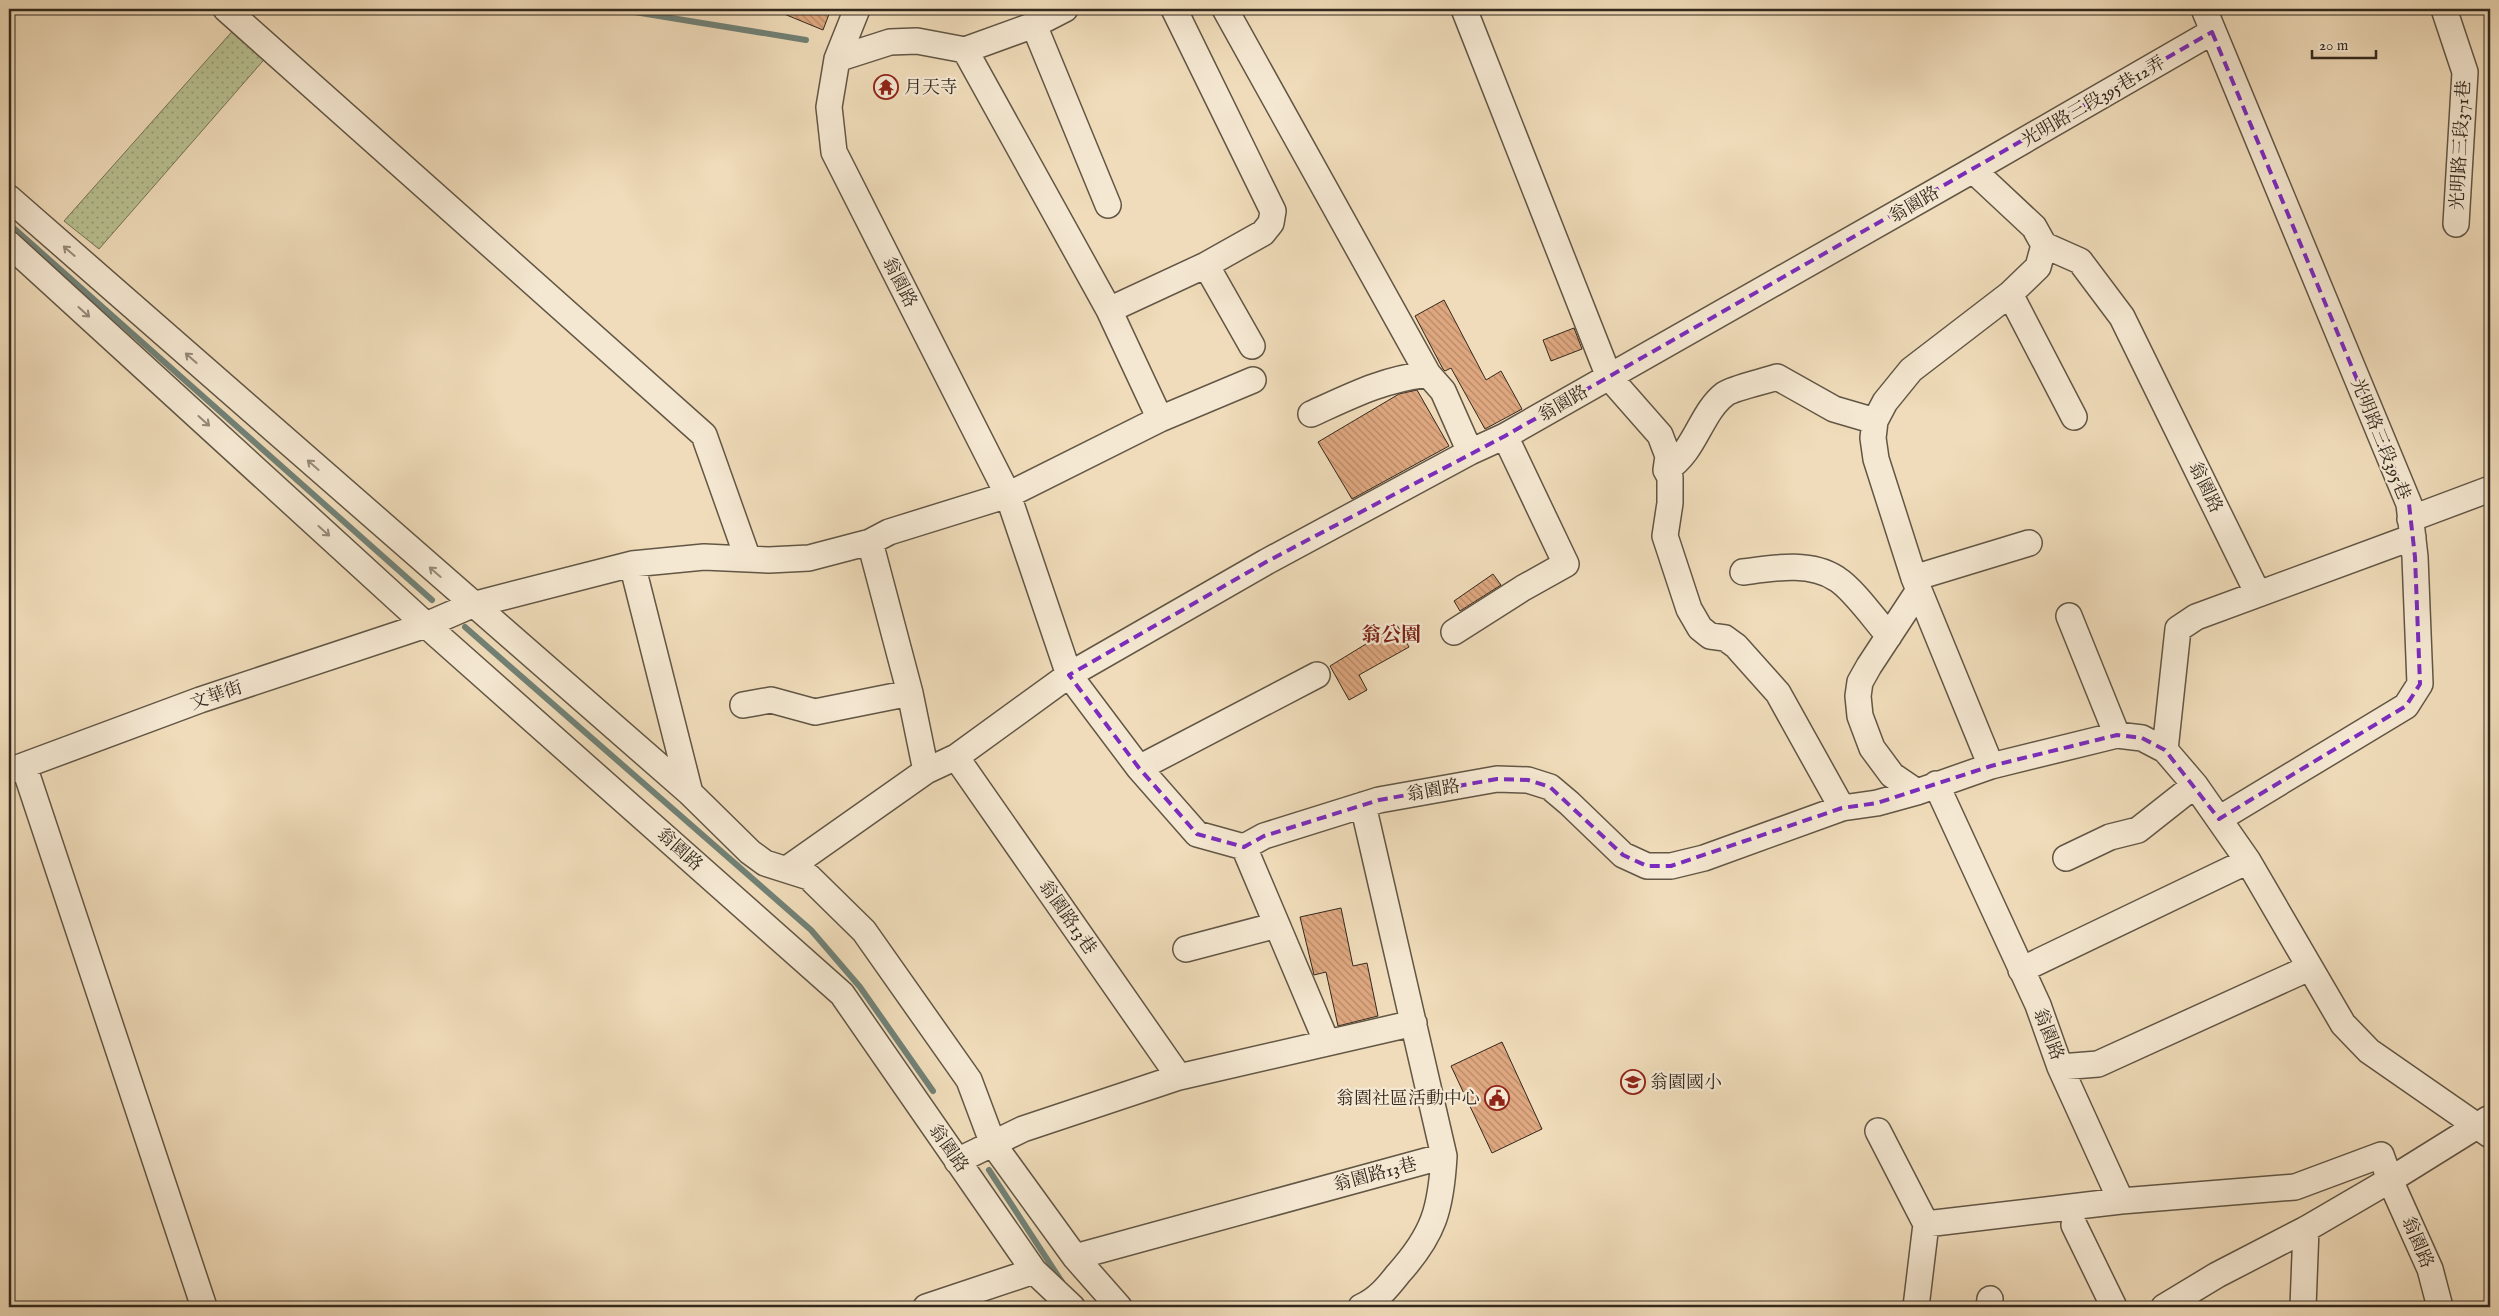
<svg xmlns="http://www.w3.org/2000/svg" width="2499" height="1316" font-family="'IM FELL English','Noto Serif TC',serif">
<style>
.grass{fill:url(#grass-dots);stroke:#767458}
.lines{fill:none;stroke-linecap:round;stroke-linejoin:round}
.stream{stroke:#718176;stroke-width:6}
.building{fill:url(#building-back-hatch);stroke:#33291e}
.minor-casing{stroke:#625645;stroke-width:28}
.minor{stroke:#f5e8d2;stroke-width:25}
.oneway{stroke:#948878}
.marked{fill:none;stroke:#7b2cbf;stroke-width:4;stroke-dasharray:10 6;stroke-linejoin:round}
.labels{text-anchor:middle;stroke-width:4.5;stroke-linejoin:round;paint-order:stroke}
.poi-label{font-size:18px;fill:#33291e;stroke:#f5e8d2;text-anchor:start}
.street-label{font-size:18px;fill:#33291e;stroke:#f5e8d2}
.quarter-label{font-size:20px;font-weight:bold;fill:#7a1f14;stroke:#f5e8d2}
</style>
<defs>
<pattern id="grass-dots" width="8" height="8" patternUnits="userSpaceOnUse" patternTransform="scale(1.25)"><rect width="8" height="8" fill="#b8c091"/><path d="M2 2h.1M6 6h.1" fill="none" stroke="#969c76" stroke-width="1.8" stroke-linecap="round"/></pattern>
<pattern id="building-back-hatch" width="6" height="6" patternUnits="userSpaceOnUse" patternTransform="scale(1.25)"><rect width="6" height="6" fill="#dea77f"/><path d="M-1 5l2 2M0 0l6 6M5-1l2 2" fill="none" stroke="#b58867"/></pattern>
</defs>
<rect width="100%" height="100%" fill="#f0dcba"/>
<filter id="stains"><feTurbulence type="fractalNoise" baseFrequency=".004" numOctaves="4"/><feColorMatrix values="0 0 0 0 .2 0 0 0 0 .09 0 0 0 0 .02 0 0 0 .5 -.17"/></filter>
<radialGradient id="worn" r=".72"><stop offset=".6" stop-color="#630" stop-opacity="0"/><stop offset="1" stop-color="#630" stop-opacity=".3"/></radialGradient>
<path class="grass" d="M237,26L269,54L99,249L64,221Z"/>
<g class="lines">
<path class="stream" d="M616,9L806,40
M9,224L432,600
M465,627L811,930L860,987L933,1091
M989,1170L1062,1282"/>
</g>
<path class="building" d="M772,9H831L823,30Z
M1444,300L1486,380L1501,371L1522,409L1485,429L1451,368L1445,371L1443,369L1415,316Z
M1574,328L1582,349L1551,361L1543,340Z
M1417,390L1449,446L1352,499L1318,442L1399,394Z
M1493,574L1501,585L1460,611L1454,601Z
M1397,625L1409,647L1359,675L1367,690L1349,700L1330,666Z
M1341,908L1353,966L1367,963L1378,1016L1338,1026L1326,972L1314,975L1300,917Z
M1502,1042L1542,1129L1492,1153L1451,1066Z"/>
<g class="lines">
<defs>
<path id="minor" d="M226,9L704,435L748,559
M857,9L837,59L829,107L834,152L1008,495L1069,675L1139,768L1197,834L1244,847L1264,836L1379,800L1497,779L1528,780L1550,787L1569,803L1623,855L1647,866H1671L1704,858L1842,808L1877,803L1917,792L1991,766L2117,735L2142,738L2165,750L2195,785L2248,861L2343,1024L2369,1051L2490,1135
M1225,9L1428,374
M1464,9L1609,377L1660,435L1668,456L1666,470L1670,477V503L1665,536L1689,609L1700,628L1710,636L1725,638L1736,646L1778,693L1842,808
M2204,9L2409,504L2415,557L2420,684L2406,706L2219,819
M2444,9L2465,72L2456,224
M1034,25L1108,205
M965,50L1109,310L1160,419
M837,59L890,42L917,41L965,50L1034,25L1065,9
M1973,170L2034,227L2044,245L2038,267L2010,294L1911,370L1885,402L1875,421L1873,438L1876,459L1914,578L1991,766
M9,198L690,793L750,852L765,863L809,877L864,931L969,1080L993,1144L1075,1257L1119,1307
M9,244L426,625L842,994L1034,1271L1072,1307
M2044,245L2080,261L2122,317L2258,594
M1206,265L1252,346
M2010,294L2074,417
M1109,310L1206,265L1263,233L1271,223L1273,211L1174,9
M1311,414C1353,395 1381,380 1428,374L1443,391L1470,452
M1666,470C1696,451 1700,413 1725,394C1733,388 1766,381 1777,377L1834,409L1875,421
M2410,519L2490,489
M870,542L910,693L926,771
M632,564L690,793
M1743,572C1773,568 1810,561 1837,579C1853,589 1875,620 1889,636
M1914,578L2029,543
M2069,616L2117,735
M1454,632L1523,588L1566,564L1505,436
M743,705L771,700L815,712L910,693
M2165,750L2178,629L2196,617L2413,537
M956,757L1179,1077
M24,766L204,1307
M1139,768L1317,675
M9,771L200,700L426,625L472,605L632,564L704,557L769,560L809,558L870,542L889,532L1008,495L1160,419L1253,380
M1936,784L2038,1005L2060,1067L2098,1064L2309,968
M1917,792L1892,775L1872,748L1860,716L1858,696L1860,682L1869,666L1919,590
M1244,847L1327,1043
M2066,858L2110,837L2138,830L2195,785
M787,869L926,771L956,757L1069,675L1266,562L1470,452L1505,436L1973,170L2212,32
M1186,949L1277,925
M2021,970L2248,861
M2060,1067L2121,1201
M1878,1131L1926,1224L1916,1307
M957,1161L1023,1129L1179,1077L1414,1023
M1926,1224L2121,1201L2295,1187L2381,1155L2390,1180L2488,1119
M2074,1225L2114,1307
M1075,1257L1444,1156
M926,1307L1034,1271
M1361,1307C1377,1300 1387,1288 1398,1274C1434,1234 1441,1209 1444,1156L1363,805
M1989,1307L1990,1299
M2164,1307L2217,1275L2306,1229L2390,1180L2430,1269L2440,1307
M2303,1307L2306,1229"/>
</defs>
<use href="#minor" class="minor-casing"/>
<use href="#minor" class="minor"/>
</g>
<defs><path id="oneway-shaft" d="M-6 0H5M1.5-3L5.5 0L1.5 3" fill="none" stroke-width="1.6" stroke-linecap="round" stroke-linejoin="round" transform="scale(1.25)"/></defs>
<g class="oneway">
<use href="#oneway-shaft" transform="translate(69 251) rotate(-139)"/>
<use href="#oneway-shaft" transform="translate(84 312) rotate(42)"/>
<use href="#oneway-shaft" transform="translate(191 358) rotate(-139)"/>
<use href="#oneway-shaft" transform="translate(204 421) rotate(42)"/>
<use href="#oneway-shaft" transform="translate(313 465) rotate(-139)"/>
<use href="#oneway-shaft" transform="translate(324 531) rotate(42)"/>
<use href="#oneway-shaft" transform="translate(435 572) rotate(-139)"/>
</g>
<path class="marked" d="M2212,32L2409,504L2415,557L2420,684L2406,706L2219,819L2165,750L2142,738L2117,735L1991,766L1877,803L1842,808L1671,866H1647L1623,855L1550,787L1528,780L1497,779L1379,800L1264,836L1244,847L1197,834L1139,768L1069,675L1266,562L1505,436Z"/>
<defs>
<symbol id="temple-ring" viewBox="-11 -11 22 22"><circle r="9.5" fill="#f5e8d2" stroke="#8f2418" stroke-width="1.5"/><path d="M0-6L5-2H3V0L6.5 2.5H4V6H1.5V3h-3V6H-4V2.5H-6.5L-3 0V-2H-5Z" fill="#8f2418"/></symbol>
<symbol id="school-ring" viewBox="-11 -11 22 22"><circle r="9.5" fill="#f5e8d2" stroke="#8f2418" stroke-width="1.5"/><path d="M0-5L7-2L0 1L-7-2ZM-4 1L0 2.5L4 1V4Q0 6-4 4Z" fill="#8f2418"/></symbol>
<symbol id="civic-ring" viewBox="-11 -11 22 22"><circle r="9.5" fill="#f5e8d2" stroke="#8f2418" stroke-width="1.5"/><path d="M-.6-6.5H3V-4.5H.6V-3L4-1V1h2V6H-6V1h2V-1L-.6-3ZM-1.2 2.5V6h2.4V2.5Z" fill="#8f2418"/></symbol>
</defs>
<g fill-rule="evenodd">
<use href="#temple-ring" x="872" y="73" width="28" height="28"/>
<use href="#school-ring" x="1619" y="1068" width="28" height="28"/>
<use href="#civic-ring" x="1483" y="1084" width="28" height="28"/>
</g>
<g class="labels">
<g class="poi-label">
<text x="904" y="93">月天寺</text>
<text x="1650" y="1088">翁園國小</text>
<text x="1480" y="1104" text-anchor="end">翁園社區活動中心</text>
</g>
<g class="street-label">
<text transform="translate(2093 101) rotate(-30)" y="6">光明路三段395巷12弄</text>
<text transform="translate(2460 145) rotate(-87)" y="6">光明路三段371巷</text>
<text transform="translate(1914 204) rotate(-30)" y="6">翁園路</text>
<text transform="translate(900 282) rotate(63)" y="6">翁園路</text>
<text transform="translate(1563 403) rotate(-30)" y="6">翁園路</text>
<text transform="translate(2381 439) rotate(68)" y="6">光明路三段395巷</text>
<text transform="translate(2206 487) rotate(64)" y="6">翁園路</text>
<text transform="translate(216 695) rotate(-19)" y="6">文華街</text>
<text transform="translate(1433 790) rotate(-10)" y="6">翁園路</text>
<text transform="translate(680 849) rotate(42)" y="6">翁園路</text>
<text transform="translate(1068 917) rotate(55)" y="6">翁園路13巷</text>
<text transform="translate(2049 1034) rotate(69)" y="6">翁園路</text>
<text transform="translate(949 1148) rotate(55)" y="6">翁園路</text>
<text transform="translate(1375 1174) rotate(-15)" y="6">翁園路13巷</text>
<text transform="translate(2418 1242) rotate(67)" y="6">翁園路</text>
</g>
<g class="quarter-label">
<text x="1391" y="641">翁公園</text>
</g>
</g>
<rect width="2499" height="1316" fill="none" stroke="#f0dcba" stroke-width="30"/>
<rect x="10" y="10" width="2479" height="1296" fill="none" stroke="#33291e" stroke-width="2.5"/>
<rect x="15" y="15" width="2469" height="1286" fill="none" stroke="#33291e"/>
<path d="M2312 50v8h64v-8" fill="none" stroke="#33291e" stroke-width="2.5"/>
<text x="2319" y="50" font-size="15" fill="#33291e" stroke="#f5e8d2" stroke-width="4" paint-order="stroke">20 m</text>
<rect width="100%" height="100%" filter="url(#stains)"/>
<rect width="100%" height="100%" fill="url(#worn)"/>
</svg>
